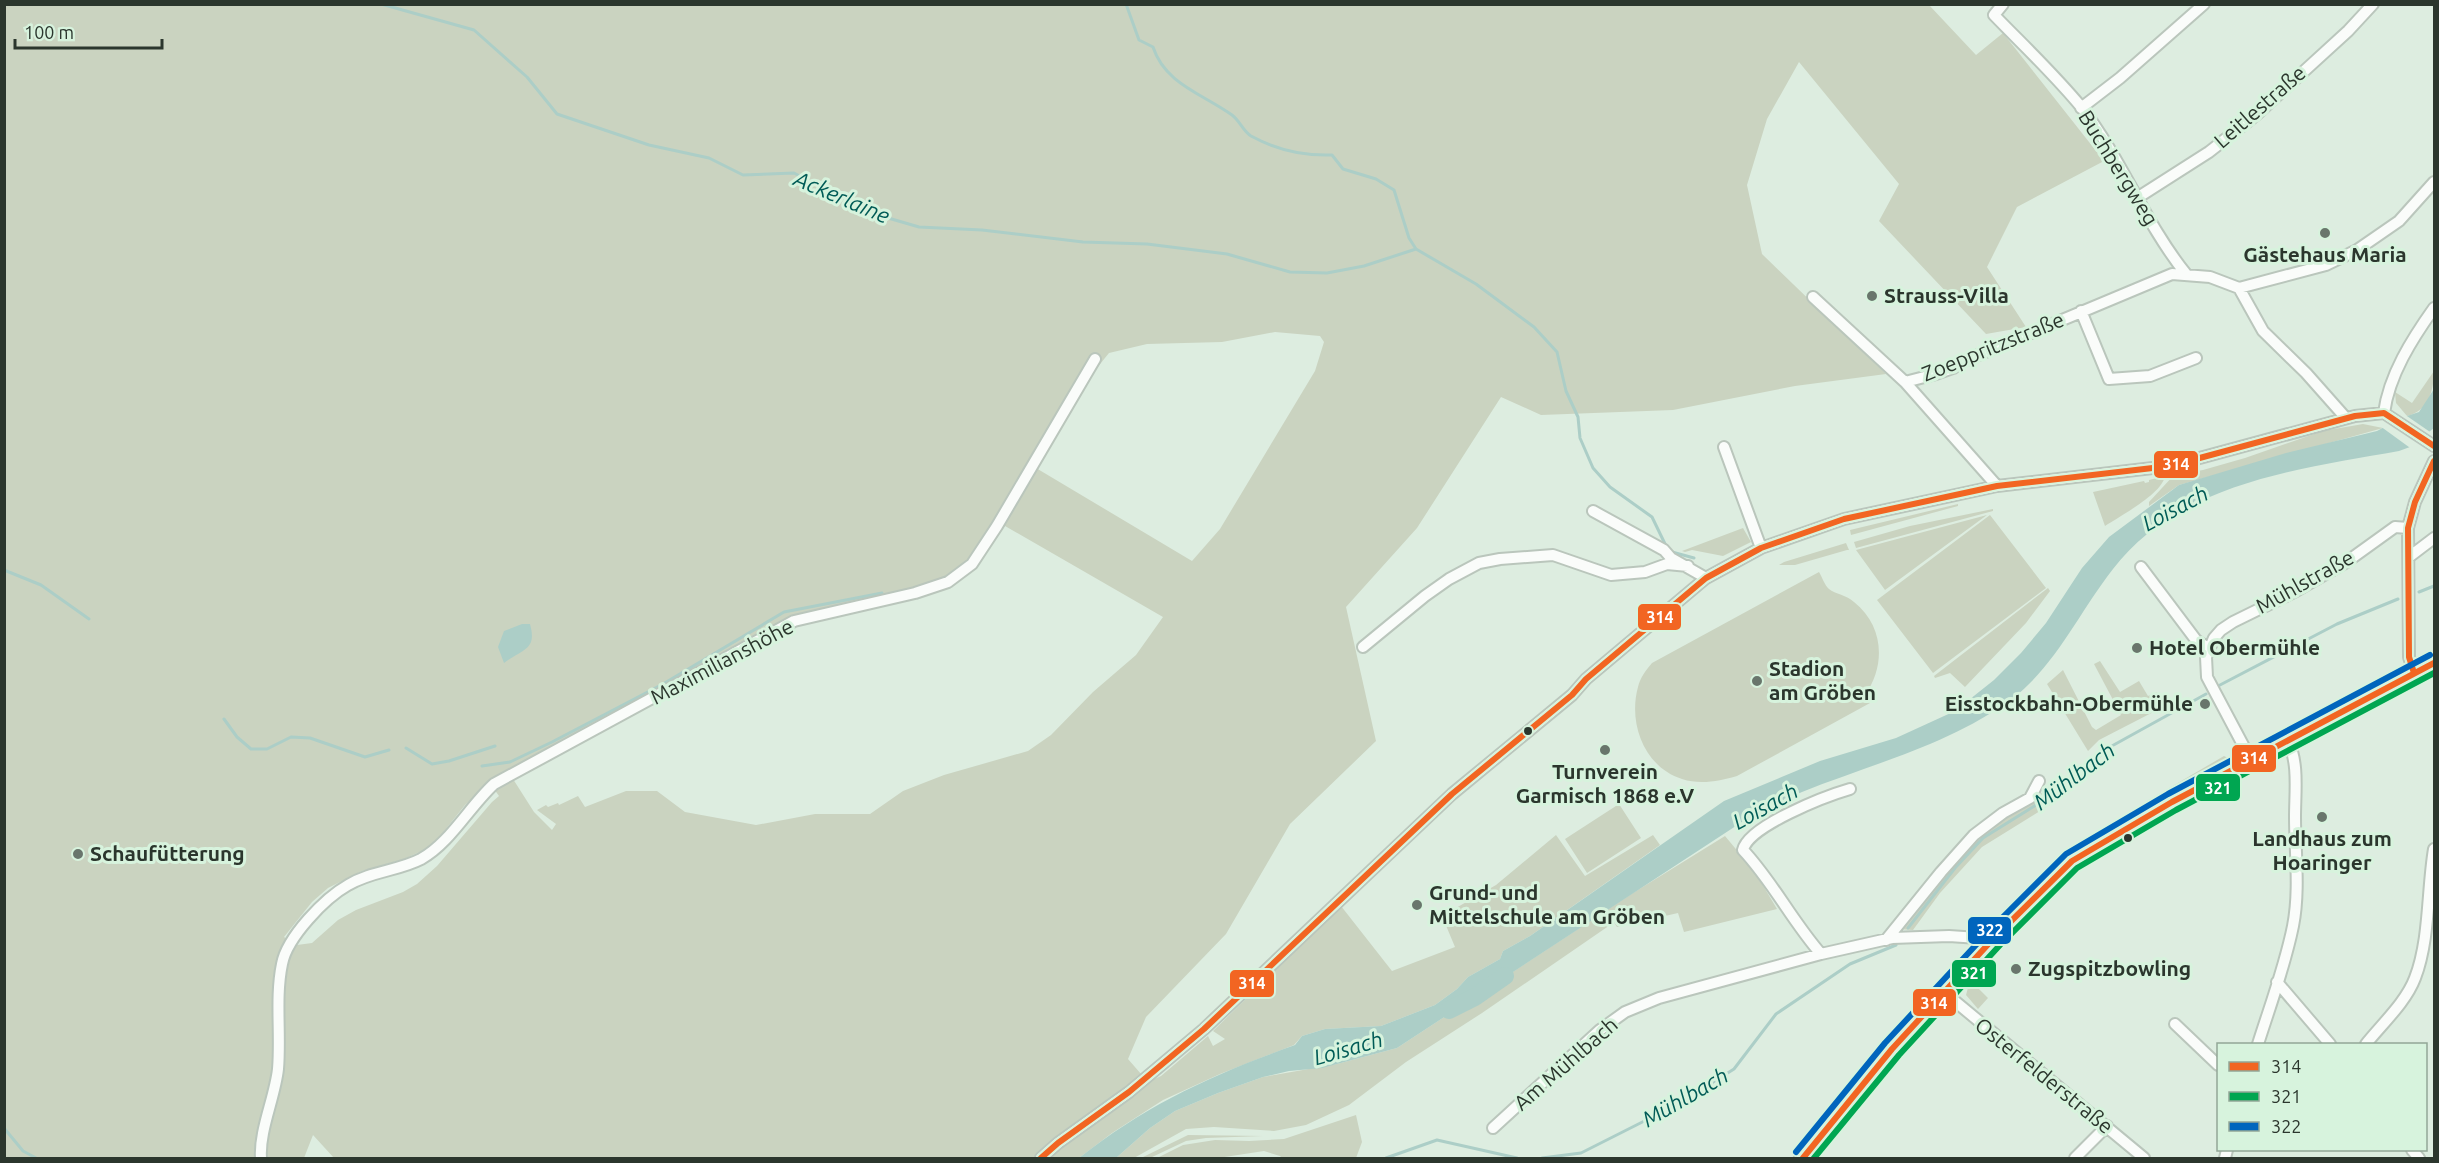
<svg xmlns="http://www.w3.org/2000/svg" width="2439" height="1163" font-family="Ubuntu,sans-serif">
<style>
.green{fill:#cad3c0;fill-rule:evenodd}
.water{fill:#accec7}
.pier{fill:#ddede0}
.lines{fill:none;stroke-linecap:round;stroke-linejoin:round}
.stream{stroke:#accec7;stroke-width:3}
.river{stroke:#accec7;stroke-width:18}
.minor-casing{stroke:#bac6bc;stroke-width:14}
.primary-casing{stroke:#bac6bc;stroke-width:20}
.minor{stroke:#fafcfa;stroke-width:10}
.primary{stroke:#fafcfa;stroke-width:16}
.bus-1-casing{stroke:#d7f3dd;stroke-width:10}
.bus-2-casing{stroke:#d7f3dd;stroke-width:10}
.bus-3-casing{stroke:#d7f3dd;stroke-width:10}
.bus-1{stroke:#f26522;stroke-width:6}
.bus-2{stroke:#00a651;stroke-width:6}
.bus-3{stroke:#0065bd;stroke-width:6}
.poi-dot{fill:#69766c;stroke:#d7f3dd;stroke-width:2}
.bus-dot{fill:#2b362d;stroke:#d7f3dd;stroke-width:2}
.labels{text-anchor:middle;stroke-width:6;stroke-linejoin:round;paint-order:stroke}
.street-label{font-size:21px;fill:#2b362d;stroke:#d7f3dd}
.poi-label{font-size:21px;font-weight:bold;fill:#2b362d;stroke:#d7f3dd;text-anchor:start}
.water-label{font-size:22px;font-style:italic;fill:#005b56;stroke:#d7f3dd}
.line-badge{stroke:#d7f3dd;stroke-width:2}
.badge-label{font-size:16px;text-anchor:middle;font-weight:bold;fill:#fff}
</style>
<rect width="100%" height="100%" fill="#ddede0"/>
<path class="green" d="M5,5H1929L1976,55L2003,33L2104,161L2017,207L1987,267L2026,327L1986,334L1879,221L1899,184L1799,62L1767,119L1747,185L1762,254L1886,374L1795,386L1673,410L1541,415L1501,397L1417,528L1346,607L1376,741L1290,824L1226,934L1146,1017L1128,1059L1148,1082L1161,1076L1208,1036L1213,1046L1225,1039L1213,1031L1341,906L1392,971L1455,947L1442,916L1496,885L1556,835L1585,876L1653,835L1660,845L1530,936L1503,951L1500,959L1468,977L1457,989L1435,1005L1381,1026L1325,1029L1302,1036L1294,1045L1220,1074L1163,1100L1112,1133L1079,1158H334L313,1135L304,1158H5ZM1275,332L1320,336L1324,342L1315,371L1220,529L1192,561L1036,468L1092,374L1109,353L1147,344L1222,342ZM1005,526L1163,617L1136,655L1093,692L1051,735L1028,751L944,775L903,791L870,814H815L756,825L685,812L657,791H626L585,807L578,796L559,805L558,803L548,807L546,805L537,810L556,824L552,830L534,812L513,779L494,789L499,796L492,802L437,866L417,884L403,892L356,910L338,920L312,943L297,945L284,937L312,902L328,888L362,871L404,859L426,849L441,835L465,805L499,775L608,720L802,615L904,593L932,581L960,580L972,570Z
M2434,371C2434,391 2428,411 2407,416L2396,403L2395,392L2412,403Z
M2363,424L2383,428L2179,485L2149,506V502L2174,475L2203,470L2245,458L2323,431Z
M2165,476C2162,494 2120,516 2105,526L2093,492L2144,481L2145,483L2149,482V480Z
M1958,504V506L1851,535L1850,530Z
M1993,509V511L1856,548L1854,542L1910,526Z
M1987,515L1885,590L1856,550Z
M1990,515L2046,588L1933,673L1877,600Z
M1743,528L1751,542L1723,556L1692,550L1685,552L1682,551Z
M1846,543L1849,550H1847L1795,565H1779L1784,562Z
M1819,572C1822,577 1825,586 1829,589C1835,594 1847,595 1854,602C1884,626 1886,665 1865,695L1870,703L1737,776C1720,781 1700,785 1682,779C1644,767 1628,723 1638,687C1640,678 1646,670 1652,663Z
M2048,588L2050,591L2026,623L1965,687L1950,673L1935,678L1934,676Z
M2100,661L2120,692L2139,681L2148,696L2157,692L2165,706L2099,740L2088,751L2047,684L2063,670L2092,727L2096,730L2121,715L2094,664Z
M2224,756L2230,759L2143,805L2147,801Z
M2050,788L2056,801L1982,847L1940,893L1913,930L1898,929L1965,848L2018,807Z
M1619,804L1641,838L1587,873L1565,839Z
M1725,836L1755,872L1777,909L1684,932L1678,913L1617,927L1613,921L1618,917L1612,920L1613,923L1482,1013L1406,1062L1349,1105L1306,1125L1274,1131L1214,1127L1186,1129L1134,1158H1116L1150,1128L1175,1111L1218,1093L1263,1077L1337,1064L1397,1048L1633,893Z
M1980,972L1988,978L1978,988L1988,998L1978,1009L1966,995L1969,984Z
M1356,1115L1362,1142L1356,1158H1282L1280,1156L1264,1151L1218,1158H1157L1183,1145L1215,1140L1249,1141L1284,1139Z
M1188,1135L1263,1136L1206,1138L1186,1141L1150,1158H1141Z"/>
<path class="water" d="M2434,389V428L2410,447L2399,451C2299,469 2179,483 2113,569C2080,611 2056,665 2013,698C1950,745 1874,763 1802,792C1783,800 1764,810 1745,820L1397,1048L1322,1068L1289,1071L1263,1077L1218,1093L1175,1111L1150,1128L1116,1158H1079C1147,1104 1214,1074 1295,1045L1302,1036L1325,1029L1381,1026L1435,1005L1457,989L1468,977L1500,959L1503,951L1530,936L1724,801L1820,761L1896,738L1955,711L1994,680L2021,653L2046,623L2082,568L2109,537L2179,485L2286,453L2377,431L2401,418L2419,412Z
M522,624H530C537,650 524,648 504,663L498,647L504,631Z"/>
<path class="pier" d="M2404,414L2433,434L2413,450L2380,426Z"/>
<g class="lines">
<path class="stream" d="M381,4L474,30L527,77L557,114L649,145L709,158L743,175L794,173L871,213L919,227L982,230L1083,242L1147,244L1227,254L1290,272L1327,273L1364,266L1416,249
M1126,4L1139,40L1153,47C1165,84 1203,94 1232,115C1240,121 1243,131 1251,136C1275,149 1304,156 1332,155L1343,169L1376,179L1394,190L1409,238L1416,249L1476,284L1534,327L1557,352L1566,391L1578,417L1580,438L1593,468L1610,487L1652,517L1667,548
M1672,552L1694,558
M4,570L41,585L89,619
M2419,592L2434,586
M2220,685L2337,624L2398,599
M224,719L237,737L251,749H267L291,737L310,738L365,757L389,750
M406,748L432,764L449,761L495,746
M482,766L510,762L552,742L663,684L784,612L882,593
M1908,928L1955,868L1983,838L2060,790L2110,747L2206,694
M4,1128L23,1151L36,1158
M1386,1158L1437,1140L1517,1158
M1542,1158L1581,1153L1680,1103L1734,1069L1776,1014L1850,964L1896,945"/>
<path class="river" d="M1449,1010L1475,997L1505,976"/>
<defs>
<path id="minor" d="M2003,4L1994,15C2023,45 2055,75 2082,108C2122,160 2145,223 2186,274
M2081,108L2120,78L2204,4
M2137,198L2209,152L2256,115L2348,31L2373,4
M2239,288L2263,331L2306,373L2345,417
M1813,297L1905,382L1997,486
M2081,311L2109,379L2150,376L2196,358
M1905,382L1936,374L1953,368L1964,361L2172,274L2210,277L2239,288L2326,265L2357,250L2399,221L2434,182
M2384,413C2389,375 2412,339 2434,308
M1724,447L1761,548
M1593,511L1664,550L1671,558L1706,578
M2409,557L2434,538
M2141,567L2196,640L2208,648
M1363,647L1425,596L1449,579L1479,563L1500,559L1553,555L1611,575L1645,572L1667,564L1688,566
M2414,673L2409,657L2408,528L2415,502L2434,461
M2251,760L2207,677L2206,657L2214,638L2221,630L2233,622L2296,591L2345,563L2395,527L2408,528
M1886,940L1941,872L1974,835L2003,813L2030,798L2039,781
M1821,954C1792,921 1773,882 1743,850C1748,826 1826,796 1850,789
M2277,982L2330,1044
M1945,993L2144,1158
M2175,1024L2218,1065
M2258,1044C2270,1006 2285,966 2293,926C2300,890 2295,853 2295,817C2295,792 2299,763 2288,741
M2366,1044C2382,1024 2406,1002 2415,978C2430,939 2427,890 2434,849
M1493,1128L1600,1030L1625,1012L1659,998L1821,954L1892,938L1949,936L1993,939
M2412,1150L2419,1158
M261,1158C259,1131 275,1097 278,1069C281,1034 275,998 282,964C287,937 325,898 348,885C371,871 398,871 421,859C450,843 469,807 494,784L794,621L915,593L948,582L972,564L997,526L1095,359
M1041,1158L1058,1143L1129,1092L1204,1029L1452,794L1572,695L1586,679L1706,578L1761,548L1844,519L1997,486L2170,466L2355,416L2384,413L2434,446
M2075,1158L2107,1126
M2225,1158L2227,1150"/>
<path id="primary" d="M1803,1158L1892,1049L1993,939L2059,872L2072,861L2092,848L2172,802L2434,663"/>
</defs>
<use href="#minor" class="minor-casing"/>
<use href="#primary" class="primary-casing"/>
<use href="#minor" class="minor"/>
<use href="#primary" class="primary"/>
<defs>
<path id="bus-1" d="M2414,673L2409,657L2408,528L2415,502L2434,461
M1041,1158L1058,1143L1129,1092L1204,1029L1452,794L1572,695L1586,679L1706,578L1761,548L1844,519L1997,486L2170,466L2355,416L2384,413L2434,446
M1803,1158L1892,1049L1993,939L2072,861L2172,802L2434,663"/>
<path id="bus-2" d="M1814,1158L1899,1055L2000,945L2077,868L2176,810L2434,673"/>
<path id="bus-3" d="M1796,1152L1885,1043L1987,933L2066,854L2168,794L2430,655"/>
</defs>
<use href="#bus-1" class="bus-1-casing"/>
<use href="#bus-2" class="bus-2-casing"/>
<use href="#bus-3" class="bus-3-casing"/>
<use href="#bus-1" class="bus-1"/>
<use href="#bus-2" class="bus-2"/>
<use href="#bus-3" class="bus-3"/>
</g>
<g class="poi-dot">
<circle cx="2325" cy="233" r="6"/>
<circle cx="1872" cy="296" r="6"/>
<circle cx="2137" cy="648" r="6"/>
<circle cx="1757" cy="681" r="6"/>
<circle cx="2205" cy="704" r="6"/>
<circle cx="1605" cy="750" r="6"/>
<circle cx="2322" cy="817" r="6"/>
<circle cx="78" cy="854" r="6"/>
<circle cx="1417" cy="905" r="6"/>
<circle cx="2016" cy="969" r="6"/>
</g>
<g class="bus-dot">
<circle cx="1528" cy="731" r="5"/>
<circle cx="2128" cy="838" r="5"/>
</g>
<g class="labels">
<g class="street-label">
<text transform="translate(2260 107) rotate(-41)" y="7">Leitlestraße</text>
<text transform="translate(2118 168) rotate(58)" y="7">Buchbergweg</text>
<text transform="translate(1993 347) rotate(-22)" y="7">Zoeppritzstraße</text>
<text transform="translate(2305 582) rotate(-29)" y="7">Mühlstraße</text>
<text transform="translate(722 662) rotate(-28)" y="7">Maximilianshöhe</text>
<text transform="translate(1566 1064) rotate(-41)" y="7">Am Mühlbach</text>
<text transform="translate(2044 1076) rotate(39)" y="7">Osterfelderstraße</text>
</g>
<g class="poi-label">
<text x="2325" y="262" text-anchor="middle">Gästehaus Maria</text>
<text x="1884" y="303">Strauss-Villa</text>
<text x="2149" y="655">Hotel Obermühle</text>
<text x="1769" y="676">Stadion<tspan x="1769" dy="24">am Gröben</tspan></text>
<text x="2193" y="711" text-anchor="end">Eisstockbahn-Obermühle</text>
<text x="1605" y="779" text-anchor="middle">Turnverein<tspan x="1605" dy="24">Garmisch 1868 e.V</tspan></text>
<text x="2322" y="846" text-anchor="middle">Landhaus zum<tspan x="2322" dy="24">Hoaringer</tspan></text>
<text x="90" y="861">Schaufütterung</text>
<text x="1429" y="900">Grund- und<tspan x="1429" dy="24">Mittelschule am Gröben</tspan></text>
<text x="2028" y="976">Zugspitzbowling</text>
</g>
<g class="water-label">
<text transform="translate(842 197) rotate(23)" y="8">Ackerlaine</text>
<text transform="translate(2175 508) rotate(-28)" y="8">Loisach</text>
<text transform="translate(2074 776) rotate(-37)" y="8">Mühlbach</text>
<text transform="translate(1765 806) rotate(-29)" y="8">Loisach</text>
<text transform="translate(1348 1048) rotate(-16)" y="8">Loisach</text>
<text transform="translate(1685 1097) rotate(-30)" y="8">Mühlbach</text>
</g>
</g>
<g class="line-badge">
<rect x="2153" y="450" width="46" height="29" rx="6" fill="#f26522"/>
<rect x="1637" y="603" width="45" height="28" rx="6" fill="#f26522"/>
<rect x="2231" y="744" width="46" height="29" rx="6" fill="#f26522"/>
<rect x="2195" y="773" width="46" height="29" rx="6" fill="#00a651"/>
<rect x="1967" y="916" width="45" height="29" rx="6" fill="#0065bd"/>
<rect x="1951" y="959" width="46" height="29" rx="6" fill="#00a651"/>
<rect x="1229" y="969" width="46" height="29" rx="6" fill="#f26522"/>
<rect x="1912" y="988" width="45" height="29" rx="6" fill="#f26522"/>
</g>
<g class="badge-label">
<text x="2176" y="470">314</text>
<text x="1660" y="623">314</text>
<text x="2254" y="764">314</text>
<text x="2218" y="794">321</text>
<text x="1990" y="936">322</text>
<text x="1974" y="979">321</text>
<text x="1252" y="989">314</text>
<text x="1934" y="1009">314</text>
</g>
<rect width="2439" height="1163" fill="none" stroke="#2b362d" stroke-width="12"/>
<rect x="2217" y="1043" width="210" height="108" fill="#d7f3dd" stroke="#92a797" stroke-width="1.5"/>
<rect x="2229" y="1062" width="30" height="9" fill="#f26522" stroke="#92a797" stroke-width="1.5"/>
<text x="2271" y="1073" font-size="18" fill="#2b362d">314</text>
<rect x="2229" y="1092" width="30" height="9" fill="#00a651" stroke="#92a797" stroke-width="1.5"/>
<text x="2271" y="1103" font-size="18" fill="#2b362d">321</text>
<rect x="2229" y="1122" width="30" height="9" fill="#0065bd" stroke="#92a797" stroke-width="1.5"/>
<text x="2271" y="1133" font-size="18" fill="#2b362d">322</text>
<path d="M15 39v9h147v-9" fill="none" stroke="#2b362d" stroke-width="3"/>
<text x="24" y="39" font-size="18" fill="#2b362d" stroke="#d7f3dd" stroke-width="4.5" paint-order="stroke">100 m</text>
</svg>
